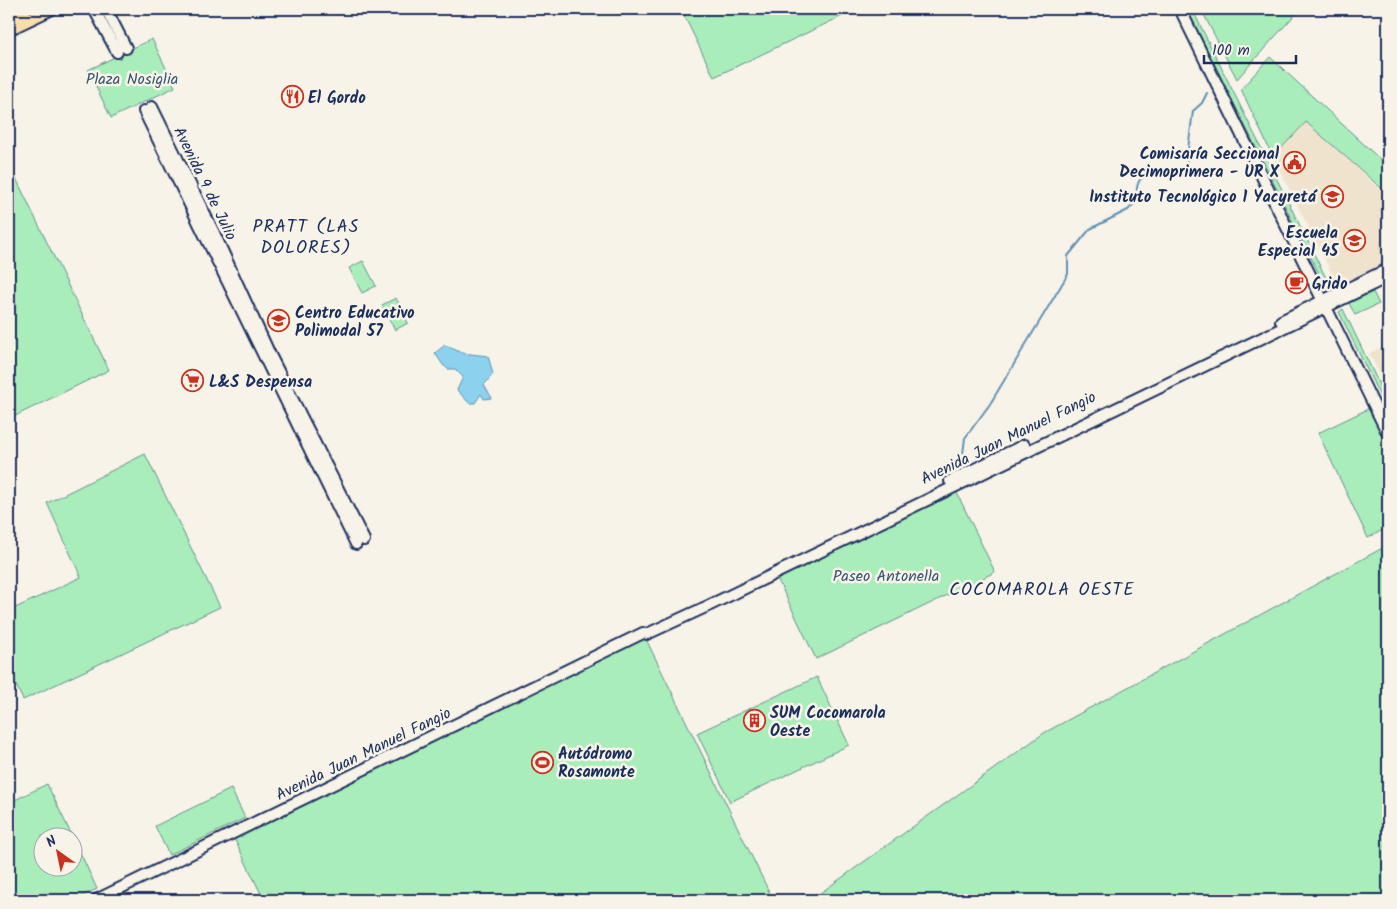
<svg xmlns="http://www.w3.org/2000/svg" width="1397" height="909" font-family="Kalam,sans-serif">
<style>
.built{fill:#f0e3ce}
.green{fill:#a9eeba;stroke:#628e8c}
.water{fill:#8cd2ee;stroke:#5f91b4}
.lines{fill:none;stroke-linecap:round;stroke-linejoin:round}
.stream{stroke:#5f91b4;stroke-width:2}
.secondary-casing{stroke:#1b2f5e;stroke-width:14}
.primary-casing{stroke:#1b2f5e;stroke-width:15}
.secondary{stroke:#f7f3e8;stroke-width:10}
.primary{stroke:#f8deab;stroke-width:11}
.labels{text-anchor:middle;stroke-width:5;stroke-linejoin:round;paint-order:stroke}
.park-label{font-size:16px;fill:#375570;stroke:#f7f3e8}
.poi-label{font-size:16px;font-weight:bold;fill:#1b2f5e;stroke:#f7f3e8;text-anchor:start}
.street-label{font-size:16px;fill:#1b2f5e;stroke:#f7f3e8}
.neighbourhood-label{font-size:18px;letter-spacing:1px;fill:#1b2f5e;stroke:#f7f3e8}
</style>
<rect width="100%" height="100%" fill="#f7f3e8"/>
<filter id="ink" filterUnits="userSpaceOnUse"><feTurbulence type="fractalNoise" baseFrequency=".02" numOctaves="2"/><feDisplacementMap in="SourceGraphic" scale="10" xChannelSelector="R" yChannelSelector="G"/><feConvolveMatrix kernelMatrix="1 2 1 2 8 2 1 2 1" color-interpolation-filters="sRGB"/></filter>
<g filter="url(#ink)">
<path class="built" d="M1306,122L1388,196V266L1340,290L1273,157Z
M1388,344V391L1369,353Z"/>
<path class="green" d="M681,9H857L714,77Z
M1187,9H1192L1333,292L1329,294Z
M1201,9H1300L1237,79Z
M152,39L175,87L111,118L88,70Z
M1270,57L1384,163L1388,159V194L1306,122L1273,157L1241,89Z
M9,164L109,370L9,419Z
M363,261L376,286L362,293L349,268Z
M1373,292L1379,304L1355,315L1349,303Z
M396,298L408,323L395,330L382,305Z
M1343,309L1388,403V413L1339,312Z
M1372,407L1388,441V527L1368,538L1318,433Z
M145,454L220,607L23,700L9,670V611L81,577L47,503Z
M956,491L995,572L816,659L777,578Z
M1388,545V898L1383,900H821L819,894L1044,733Z
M643,633L773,900H264L232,834Z
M817,677L849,745L730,802L697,733Z
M47,784L72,836H42V866H72L73,837L97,889L74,900H9V803Z
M231,789L245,818L169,855L155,826Z"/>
<path class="water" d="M445,345L462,353L488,356L493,374L484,385L492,398L484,399L481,394L475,403H469L457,390L463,377L455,369H448L443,365L435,353Z"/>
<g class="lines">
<path class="stream" d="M951,469L963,454L965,438L990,404L1068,274V256L1090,229L1128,210L1137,201C1135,180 1139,178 1157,169C1167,173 1180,176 1189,170L1186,165L1193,111L1202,103L1207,93"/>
<defs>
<path id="secondary" d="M94,9L117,52
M106,9L126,48
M1180,9L1388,434
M152,107L214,233L271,357L364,540
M144,111L356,544
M1281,321L1388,269
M950,481L1024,445
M96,900L643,633L647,634L708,606L1388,277"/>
<path id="primary" d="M9,17L26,9
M9,29L51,9"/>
</defs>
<use href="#secondary" class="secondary-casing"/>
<use href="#primary" class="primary-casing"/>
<use href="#secondary" class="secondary"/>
<use href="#primary" class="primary"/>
</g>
</g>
<defs>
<symbol id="restaurant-ring" viewBox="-11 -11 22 22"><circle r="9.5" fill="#f7f3e8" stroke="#c8321e" stroke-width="1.5"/><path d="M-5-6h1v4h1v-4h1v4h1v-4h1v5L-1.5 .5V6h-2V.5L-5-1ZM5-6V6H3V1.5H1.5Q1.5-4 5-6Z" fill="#c8321e"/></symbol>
<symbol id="civic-ring" viewBox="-11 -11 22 22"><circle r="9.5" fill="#f7f3e8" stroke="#c8321e" stroke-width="1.5"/><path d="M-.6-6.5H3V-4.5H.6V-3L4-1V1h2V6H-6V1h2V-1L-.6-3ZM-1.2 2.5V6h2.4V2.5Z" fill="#c8321e"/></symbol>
<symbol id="school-ring" viewBox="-11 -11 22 22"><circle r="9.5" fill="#f7f3e8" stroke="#c8321e" stroke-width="1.5"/><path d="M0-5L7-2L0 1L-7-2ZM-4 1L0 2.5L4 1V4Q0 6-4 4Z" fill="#c8321e"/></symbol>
<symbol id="cafe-ring" viewBox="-11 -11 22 22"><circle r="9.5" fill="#f7f3e8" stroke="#c8321e" stroke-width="1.5"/><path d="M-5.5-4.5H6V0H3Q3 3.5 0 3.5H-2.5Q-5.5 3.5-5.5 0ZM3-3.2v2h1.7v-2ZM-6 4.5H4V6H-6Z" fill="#c8321e"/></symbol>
<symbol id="supermarket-ring" viewBox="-11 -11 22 22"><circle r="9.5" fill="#f7f3e8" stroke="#c8321e" stroke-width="1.5"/><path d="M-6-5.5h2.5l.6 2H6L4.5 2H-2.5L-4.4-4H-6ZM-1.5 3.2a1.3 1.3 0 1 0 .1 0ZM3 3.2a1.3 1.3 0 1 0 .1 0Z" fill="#c8321e"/></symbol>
<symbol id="building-ring" viewBox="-11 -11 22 22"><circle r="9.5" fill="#f7f3e8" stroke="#c8321e" stroke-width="1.5"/><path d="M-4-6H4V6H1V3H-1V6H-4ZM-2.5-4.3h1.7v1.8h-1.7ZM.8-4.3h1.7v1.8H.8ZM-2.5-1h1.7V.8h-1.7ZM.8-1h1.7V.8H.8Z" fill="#c8321e"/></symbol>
<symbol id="stadium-ring" viewBox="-11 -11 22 22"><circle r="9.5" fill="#f7f3e8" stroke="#c8321e" stroke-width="1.5"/><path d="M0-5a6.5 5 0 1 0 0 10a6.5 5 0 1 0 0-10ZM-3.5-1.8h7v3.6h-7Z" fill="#c8321e"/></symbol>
</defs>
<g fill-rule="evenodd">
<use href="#restaurant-ring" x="280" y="84" width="25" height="25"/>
<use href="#civic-ring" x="1282" y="150" width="25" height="25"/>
<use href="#school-ring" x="1320" y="184" width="25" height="25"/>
<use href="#school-ring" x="1342" y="228" width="25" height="25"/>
<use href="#cafe-ring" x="1284" y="270" width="25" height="25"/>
<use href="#school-ring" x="266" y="308" width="25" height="25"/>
<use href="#supermarket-ring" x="180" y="368" width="25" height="25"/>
<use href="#building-ring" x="742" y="708" width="25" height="25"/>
<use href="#stadium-ring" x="530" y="750" width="25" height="25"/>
</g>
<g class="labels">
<g class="park-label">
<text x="132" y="84">Plaza Nosiglia</text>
<text x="886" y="581">Paseo Antonella</text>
</g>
<g class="poi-label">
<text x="308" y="103">El Gordo</text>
<text x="1279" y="159" text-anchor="end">Comisaría Seccional<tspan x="1279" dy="18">Decimoprimera - UR X</tspan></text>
<text x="1316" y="202" text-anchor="end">Instituto Tecnológico 1 Yacyretá</text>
<text x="1338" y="238" text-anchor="end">Escuela<tspan x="1338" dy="18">Especial 45</tspan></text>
<text x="1312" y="289">Grido</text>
<text x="295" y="318">Centro Educativo<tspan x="295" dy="18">Polimodal 57</tspan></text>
<text x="209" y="387">L&amp;S Despensa</text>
<text x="770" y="718">SUM Cocomarola<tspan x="770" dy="18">Oeste</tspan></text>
<text x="558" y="759">Autódromo<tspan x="558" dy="18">Rosamonte</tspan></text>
</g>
<g class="street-label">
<text transform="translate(206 183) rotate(64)" y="6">Avenida 9 de Julio</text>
<text transform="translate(1008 437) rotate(-26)" y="6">Avenida Juan Manuel Fangio</text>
<text transform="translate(363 753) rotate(-26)" y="6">Avenida Juan Manuel Fangio</text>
</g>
<g class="neighbourhood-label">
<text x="306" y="232">PRATT (LAS<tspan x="306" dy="21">DOLORES)</tspan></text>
<text x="1042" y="595">COCOMAROLA OESTE</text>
</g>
</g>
<rect width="1397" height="909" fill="none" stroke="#f7f3e8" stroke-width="30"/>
<rect x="15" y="15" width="1367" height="879" fill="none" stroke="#1b2f5e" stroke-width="2" filter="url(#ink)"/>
<g transform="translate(58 852) rotate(327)"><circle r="24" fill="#f7f3e8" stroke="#9fa5b1"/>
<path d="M0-4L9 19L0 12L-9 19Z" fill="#c8321e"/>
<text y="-8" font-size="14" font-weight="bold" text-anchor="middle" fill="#1b2f5e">N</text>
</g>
<path d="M1204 55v8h92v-8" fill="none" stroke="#1b2f5e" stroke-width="2.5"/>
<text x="1212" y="55" font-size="15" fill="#1b2f5e" stroke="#f7f3e8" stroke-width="4" paint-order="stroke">100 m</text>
</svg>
